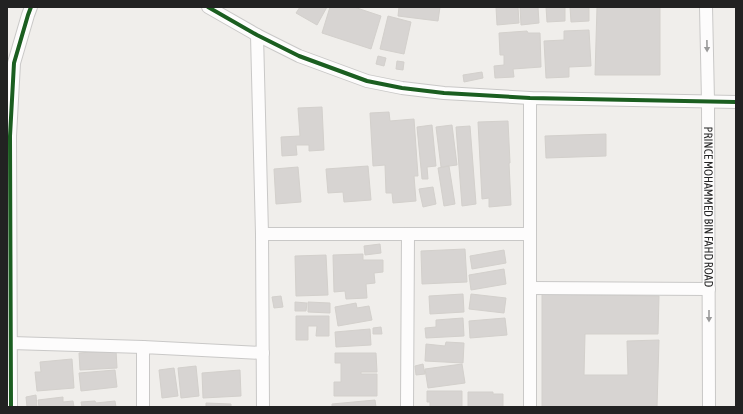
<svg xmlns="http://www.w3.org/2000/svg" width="743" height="414" font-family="'Asap Condensed',sans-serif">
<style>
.building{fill:#d7d4d2;stroke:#d3d0cc}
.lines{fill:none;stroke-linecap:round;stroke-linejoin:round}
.minor-casing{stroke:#c9c8c7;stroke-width:14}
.minor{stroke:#fdfcfc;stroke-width:12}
.cycleway-casing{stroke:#fff;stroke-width:6}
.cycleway{stroke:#1b5e20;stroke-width:4}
.oneway{fill:#9a9a9a}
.labels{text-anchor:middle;stroke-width:3;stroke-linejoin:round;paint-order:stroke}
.street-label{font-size:12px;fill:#222;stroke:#fff}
</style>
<rect width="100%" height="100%" fill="#f0eeeb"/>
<path class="building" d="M300,7H327L317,25L296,13Z
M330,7H354L381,16L371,49L322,33Z
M399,7H440L438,21L398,16Z
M496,7H518L519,23L497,25Z
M520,7H538L539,23L521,25Z
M546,7H565V21L547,22Z
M570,7H589V21L571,22Z
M597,7H660V75H595Z
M388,16L411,22L404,54L380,49Z
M589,30L591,66L569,67V77L546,78L544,41L564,40V31Z
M527,31L528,33H540L541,67L513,69L514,77L495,78L494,66L504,65V55H500L499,33Z
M378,56L386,58L384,66L376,64Z
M397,61L404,62L403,70L396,69Z
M482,72L483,78L464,82L463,75Z
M322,107L324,150L309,151V145H296L297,155L282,156L281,137L300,136L298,108Z
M389,112L390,121L414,119L418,176H414L416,201L393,203L392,193H386L385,165L373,166L370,113Z
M508,121L510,163H509L511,205L489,207V198L482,199L478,122Z
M432,125L436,166L427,167L428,179H422L417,127Z
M452,125L457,165L441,167L436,127Z
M470,126L476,204L462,206L456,127Z
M606,134V156L546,158L545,136Z
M368,166L371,200L344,202L343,192L328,193L326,169Z
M449,166L455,204L444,206L438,168Z
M298,167L301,202L276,204L274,169Z
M433,187L436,204L423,207L419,189Z
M380,244L381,253L365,255L364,246Z
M465,249L467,282L422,284L421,251Z
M504,250L506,263L472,269L470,256Z
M363,254V260H383V272L374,273L375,283L366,284L367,298L346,299L345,291L334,292L333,255Z
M326,255L328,295L296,296L295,256Z
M504,269L506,284L471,290L469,275Z
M463,294L464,312L430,314L429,296Z
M471,294L506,298L504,313L469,309Z
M542,294L659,296L658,334H585L584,375H628L627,341L659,340L657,407H542Z
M281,296L283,307L274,308L272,297Z
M295,302L307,303L306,311H295Z
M308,302L330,303V313L308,312Z
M356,303L357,308L369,306L372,320L338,326L335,307Z
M296,316H329V336H316L317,326H308V340H296Z
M463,318L464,336L426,338L425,328L436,327V320Z
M505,318L507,335L470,338L469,321Z
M381,327L382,334H373V328Z
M370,329L371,345L336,347L335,332Z
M446,342L464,343L463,363L425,361L426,344L445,346Z
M116,350L117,368L80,370L79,353Z
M335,353H376L377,372H361V374H377V396H334V382H341V363H335Z
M72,359L74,388L37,391L35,372H41L40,362Z
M423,364L425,374L416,375L415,366Z
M462,364L465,383L428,388L425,369Z
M196,366L199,396L181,398L178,368Z
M174,368L178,396L162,398L159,370Z
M115,370L117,387L81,391L79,373Z
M240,370L241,396L203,398L202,373Z
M427,391H462V407H430V402H427Z
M468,392H493V394H503V407H468Z
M36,395L37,407H27L26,397Z
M63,397V402L73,401L74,407H39L38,400Z
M375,400L376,407H332V404Z
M95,401L96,403L115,401L116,407H82L81,402Z
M206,403L231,404V407H206Z"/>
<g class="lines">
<defs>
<g id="minor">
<path d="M208,7L257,35L299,56L367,81L402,88L444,93L530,98L736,102"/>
<path id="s1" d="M706,7L708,101L709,407"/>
<path d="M257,35L262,234L263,407"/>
<path d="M530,98V407"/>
<path d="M262,234H530"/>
<path d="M530,288L709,289"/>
<path d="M11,343L143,347"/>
<path d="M11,407L10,136L14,63L28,15L31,7"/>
<path d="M143,407V347L263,353"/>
<path d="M407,407L408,234"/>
</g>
</defs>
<use href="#minor" class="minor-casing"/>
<use href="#minor" class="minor"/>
<defs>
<path id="cycleway" d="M208,7L257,35L299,56L367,81L402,88L444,93L530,98L736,102
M11,407L10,136L14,63L28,15L31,7"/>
</defs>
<use href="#cycleway" class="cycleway-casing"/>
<use href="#cycleway" class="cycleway"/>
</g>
<defs><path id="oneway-solid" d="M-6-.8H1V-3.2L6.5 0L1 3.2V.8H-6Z"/></defs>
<g class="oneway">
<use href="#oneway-solid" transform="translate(707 46) rotate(89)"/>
<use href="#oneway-solid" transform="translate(709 316) rotate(90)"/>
</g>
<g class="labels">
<g class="street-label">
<text dy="4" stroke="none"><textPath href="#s1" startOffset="200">PRINCE MOHAMMED BIN FAHD ROAD</textPath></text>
</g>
</g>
<rect width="743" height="414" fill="none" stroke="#222222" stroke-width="16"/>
</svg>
